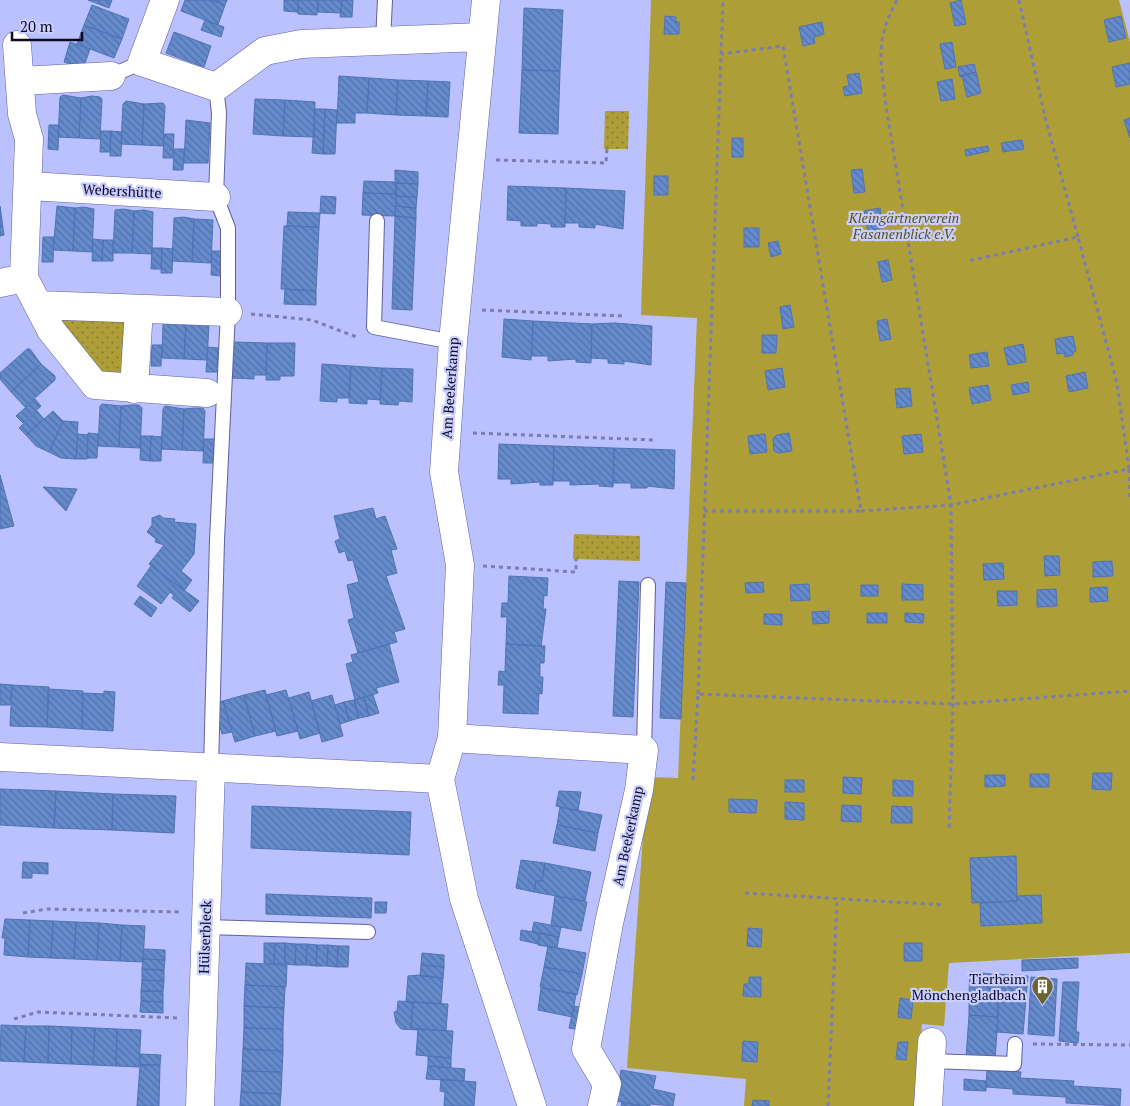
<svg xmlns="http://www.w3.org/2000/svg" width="1130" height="1106" font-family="'PT Serif',serif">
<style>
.grass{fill:url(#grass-dots)}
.garden{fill:#ad9e37}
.building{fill:url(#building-back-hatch);stroke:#4f73b4}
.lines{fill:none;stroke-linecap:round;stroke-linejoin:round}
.lane-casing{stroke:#5f60a6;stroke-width:16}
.street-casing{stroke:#5f60a6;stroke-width:29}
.path{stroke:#7a7dae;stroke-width:3;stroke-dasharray:4 4;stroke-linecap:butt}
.lane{stroke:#fff;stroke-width:14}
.street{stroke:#fff;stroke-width:28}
.labels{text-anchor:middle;stroke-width:4.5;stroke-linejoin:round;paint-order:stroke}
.street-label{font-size:14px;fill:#0b0a25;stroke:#cacefe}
.park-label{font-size:14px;font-style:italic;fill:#5a5218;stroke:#cacefe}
.poi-label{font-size:14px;fill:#0b0a25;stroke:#cacefe;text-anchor:end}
</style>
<defs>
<pattern id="grass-dots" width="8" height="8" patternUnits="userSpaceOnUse" patternTransform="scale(1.25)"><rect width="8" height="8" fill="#ad9e37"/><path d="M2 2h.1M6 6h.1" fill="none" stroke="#8b7f2e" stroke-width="1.8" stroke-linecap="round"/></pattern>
<pattern id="building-back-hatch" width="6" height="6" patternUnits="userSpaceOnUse" patternTransform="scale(1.25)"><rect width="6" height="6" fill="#658bcd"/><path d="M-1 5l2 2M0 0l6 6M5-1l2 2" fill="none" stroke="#5170a6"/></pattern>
</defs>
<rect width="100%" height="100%" fill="#bbc0fe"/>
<path class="grass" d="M605,111H629L628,149H604Z
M53,312L127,314L128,371L115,377L99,374Z
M574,534L640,536V561L573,559Z"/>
<path class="garden" d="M651,0H1119L1130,42V953L949,963L944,1026L922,1024L917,1106H744L746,1079L627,1068L647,777L678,778L697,318L641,315Z"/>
<path class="building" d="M88,0H112L109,8Z
M185,0H211L225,5L218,25L181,11Z
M211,0H227L225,5Z
M284,0H298V12L284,11Z
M298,0H318L317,15L298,14Z
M318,0H342L341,13L318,12Z
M342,0H353L352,17H340Z
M961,0L966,24L955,26L950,3Z
M92,5L129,19L122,39L84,25Z
M524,8L563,10L560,71L522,70Z
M665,16L676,17V22H679V34H664Z
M1121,16L1126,38L1109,42L1104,20Z
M205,20L224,27L221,37L201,30Z
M822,22L824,34L814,37L815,43L803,46L799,27Z
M84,25L122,39L114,58L77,44Z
M174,32L211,46L204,67L166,53Z
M70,42L90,49L83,69L64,62Z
M952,42L956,67L945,69L940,44Z
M1130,63V84L1116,87L1112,67Z
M974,64L976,72L960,77L958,67Z
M522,70L560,71L558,134L519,133Z
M976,72L981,93L967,97L962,75Z
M859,73L862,93L845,96L843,87L849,86L847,75Z
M339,76L369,78L367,113H355V123H337Z
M369,78L398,80L396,115L367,113Z
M952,79L955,99L941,101L937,82Z
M398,80L428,81L426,116L396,115Z
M428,81L450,82L448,117L426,116Z
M63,95L81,98L79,138L58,137L60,97Z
M92,96L100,97L102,99L100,139L79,138L81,98Z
M255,99L285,100L283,136L253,134Z
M285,100L315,102L314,137L283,136Z
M126,101L144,104L142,145L121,144L123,104Z
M163,103L165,106L163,146L142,145L144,104Z
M315,109H325L323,154L312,153Z
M325,109L337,110L335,154H323Z
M1130,118V138L1124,120Z
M186,120L210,123L208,163H184Z
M49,125H59L58,150L48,149Z
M101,131H111L110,152H100Z
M111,131L122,132L121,156H110Z
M164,134H174L173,158H163Z
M732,138H743V157H732Z
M1022,140L1024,149L1003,152L1001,143Z
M988,146L989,151L966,156L965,150Z
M174,149H184L183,170H173Z
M862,169L865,192L854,193L851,170Z
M395,170L418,172V184L395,183Z
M654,176H668V195H654Z
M364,181L394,182L396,183V194L363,193Z
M396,183L418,184L417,197L396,196Z
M508,186L566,188L565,227H551V224L537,223V226H521V221L507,220Z
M566,188L625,191L623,229L595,224V228L579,227V223H565Z
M363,193L396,194L395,216L362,215Z
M321,196L336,197L335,214L320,213Z
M396,196L417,197L416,208L396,206Z
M0,206L4,235L0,236Z
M57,206L75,208L73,251L53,250Z
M396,206L416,208V218L395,216Z
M84,207L94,209L92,252L73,251L75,208Z
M880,208L883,228L868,231L864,211Z
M124,209L134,211L132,253H113L115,210Z
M144,210L153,212L152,254L132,253L134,211Z
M288,212L320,213L319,227L287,226Z
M395,216L416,218L412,310L392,309Z
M184,217L194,219L192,262L172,261L174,218Z
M194,219L213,220L211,263L192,262Z
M284,226L319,227L316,291L281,289Z
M744,228H759V247H744Z
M43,237H54L53,262H42Z
M93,239L103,240L102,261H92Z
M103,240H113V261H102Z
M778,241L781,254L771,257L768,243Z
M152,248H162L161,269H151Z
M162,248L173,249L172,273H161Z
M212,251H222L221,276L211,275Z
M888,260L892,280L882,282L878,262Z
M285,289L316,291V305L284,304Z
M790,305L794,327L783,329L780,307Z
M504,319L533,321L531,360L502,357Z
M887,319L891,339L880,341L877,321Z
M533,321L592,324L591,363L576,362V359L548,361V356H532Z
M163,323L186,324L184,359L162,358Z
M615,323L652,326L651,365L624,361V364L608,363V359L591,358L592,324Z
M186,324L209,325L207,360L184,359Z
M762,335H777L776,353H762Z
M1073,336L1076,351L1073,352V355L1065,357L1064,353L1057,354L1055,339Z
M233,342L267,343L266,375H254V379L232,378Z
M267,343H295L294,376H280V380H266Z
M1023,344L1026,362L1008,365L1004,348Z
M152,345H162L161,366H151Z
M208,347L218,348L217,372H206Z
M27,349H30L41,364L11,392L0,379V373Z
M987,352L989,366L971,368L969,355Z
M41,364L55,376V380L25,407L11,392Z
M322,364L351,366L349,398H337V402L320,401Z
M351,366L382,368L380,400L367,399V404L349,403Z
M382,368L413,369L412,402L399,401L398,405L380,404Z
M782,368L785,387L768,390L765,371Z
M1085,372L1088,388L1069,392L1066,376Z
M1028,382L1029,392L1013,395L1011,385Z
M988,385L991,400L972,404L969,388Z
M910,388L912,406L897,408L895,389Z
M35,399L41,406L23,423L16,416Z
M102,404L121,406L119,447L98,446L100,406Z
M131,405H139L142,408L140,448L119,447L121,406Z
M165,406L184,409L182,450L161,449L163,409Z
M195,408H203L205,411L203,451L182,450L184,409Z
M37,411L44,419L26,435L19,428Z
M53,411L63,421L49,452L36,446L26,435Z
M63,421L78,422L76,459L61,458L49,452Z
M88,433L98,434L97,458H87Z
M789,433L792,451L779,453L774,451L773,438L777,435Z
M78,434L88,435L87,459H76Z
M765,434L767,452L750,454L748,436Z
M921,434L923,452L904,454L902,436Z
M141,436H151L150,461L140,460Z
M151,436L162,437L161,461H150Z
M204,439H214L213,463H203Z
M499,444L554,446L553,485H540V482L511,484V479H498Z
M554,446L614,448L613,487L599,486L600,484L570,485V481H553Z
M614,448L675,450L674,489L647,486V488H631V483H613Z
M0,475L14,526L0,529Z
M43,487L77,489L66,511Z
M373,508L376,519L385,516L397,549L391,550L397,573L386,576L405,629L394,632L397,642L358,653L348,620L354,618L347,585L359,582L353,560L348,561L345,551L339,553L335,541L340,539L334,516Z
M160,515L163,518L175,519L174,522L196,524L194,554L181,571L192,580L184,591L149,564L164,545L155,542L156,539L147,532L152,525V518Z
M1044,556H1059L1060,575L1045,576Z
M1112,561L1113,576L1093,577V562Z
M1003,563L1004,579L984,580L983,564Z
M151,566L199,601L190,612L172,598L174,595L170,592L161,604L137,586Z
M509,576L548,578L547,596L544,595L543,609H546L541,646L506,644L507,617H501L502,603H508Z
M619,581L639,582L633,717L613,716Z
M666,582L686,583L681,719L660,718Z
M763,582L764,592L746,593L745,583Z
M809,584L810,600L791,601L790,585Z
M902,584L923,585V600H902Z
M861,585H878V596H861Z
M1107,587L1108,601L1090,602V588Z
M1056,589L1057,606L1037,607V590Z
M997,591H1017V605L998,606Z
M140,596L157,608L151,617L134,604Z
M829,611V623L813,624L812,612Z
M867,613H887V623H867Z
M905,613L924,614L923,623L905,622Z
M764,614H782V625L764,624Z
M389,644L399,682L376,688L378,693L355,700L346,664L353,662L351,655Z
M506,644L545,646L544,663H540V677H543L542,694L539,693L538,714L503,713L504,685H498L499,671L505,672Z
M0,684L12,685L10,705H0Z
M12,685L49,687L47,727L10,726Z
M48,689L83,691L82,729L47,727Z
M265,690L276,731L255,736L244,695Z
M286,690L298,731L277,736L266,695Z
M104,691L115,692L113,731L82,729L83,693L104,694Z
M309,692L320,733L300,739L289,698Z
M244,695L255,736L235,742L223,701Z
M332,695L343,736L322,742L311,701Z
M373,695L379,713L369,716L364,697Z
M364,697L369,716L359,718L354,700Z
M354,700L359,718L349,721L344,702Z
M223,701L232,732L222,734L217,716L218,702Z
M344,702L349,721L340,724L335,705Z
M1093,773H1112L1111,790L1092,789Z
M1030,774H1049V787H1030Z
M985,775H1005V786L985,787Z
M843,777L862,778L861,794L843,793Z
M785,780H804V792H785Z
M893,780L913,781V796H893Z
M0,789L56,791L54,828L0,825Z
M56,791L113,794L112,830L54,828Z
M559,791L581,792L578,811L556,806Z
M113,794L176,796L174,833L112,830Z
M729,799L757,800L756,813L729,812Z
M785,802L804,803V820L785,819Z
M842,805L861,806V822L841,821Z
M252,806L411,812L409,855L251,848Z
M892,806L912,807V823H891Z
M560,807L602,815L598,833L557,825Z
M557,825L598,833L595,851L553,843Z
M1016,856L1017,901L972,903L970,858Z
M521,860L545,863L542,881H536L534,892L516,888Z
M23,862L48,863V874L32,873V878H22Z
M545,863L591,872L585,901L534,892L536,881H542Z
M266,894L372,898L371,918L266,914Z
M1041,895L1042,923L981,926L980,903L1017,901V896Z
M555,896L587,902L581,931L551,925Z
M375,902H387L386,913H375Z
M5,919L30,920L28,957L4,955L5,938H2Z
M30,920L53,921L51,958L28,957Z
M53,921L76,922L74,959L51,958Z
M76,922L99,923L97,960L74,959Z
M534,922L561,927L559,937L532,932Z
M99,923L122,925L120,961L97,960Z
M122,925L145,926L143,962L120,961Z
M748,928L762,929L761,947L747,946Z
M521,930L540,933L538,944L520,940Z
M540,933L559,937L557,948L538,945Z
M264,943H275L274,964L264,963Z
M275,943H285V964H274Z
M285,943L296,944L295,965L285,964Z
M904,943H922V961H904Z
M296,944H307L306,965H295Z
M307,944L317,945L316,966L306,965Z
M317,945H328L327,966H316Z
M328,945L338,946L337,967L327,966Z
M338,946H349L348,967H337Z
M548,946L586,953L582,974L544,967Z
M144,949L165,950V960L143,959Z
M422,953L444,955V967L421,965Z
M1078,958V968L1022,971V960Z
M143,959L165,960L164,970L142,969Z
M246,963L287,965L286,987L245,985Z
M421,965L444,967L443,978L420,976Z
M544,967L582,974L577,995L540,987Z
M142,969L164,970V981L142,980Z
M970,972L991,974L990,993L969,992Z
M991,974L1016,975V984L999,983V994L990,993Z
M419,975L443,978L441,1004L406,1002L408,976Z
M1016,975L1028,976L1023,1034L997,1032L999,983L1016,984Z
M749,977H761V997L743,996L744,984H749Z
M1031,977L1057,979L1054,1036L1028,1034Z
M142,980L164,981L163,991H141Z
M1063,982H1079L1076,1032H1079L1078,1043L1059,1041Z
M245,985L285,987L284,1008L244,1006Z
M541,988L576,994L572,1017L538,1010Z
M141,991H163V1002L141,1001Z
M969,992L999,994L998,1017L969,1015Z
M900,998L913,1000L911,1019L898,1017Z
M141,1001L163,1002V1013L140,1012Z
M398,1001L413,1002L411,1028L418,1030L401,1029L396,1023L394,1012L397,1011Z
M413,1002L448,1004L446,1031L411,1028Z
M244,1006L284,1008L283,1029L244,1028Z
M574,1006L584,1008L580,1030L569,1028Z
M969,1015L998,1017L995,1060L966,1057Z
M1,1025L26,1026L24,1062L0,1061Z
M26,1026H49L48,1063L24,1062Z
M49,1026L72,1027L71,1064L48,1063Z
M72,1027L95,1028L93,1065L71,1064Z
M95,1028L117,1029L116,1066L93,1065Z
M244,1028L283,1029V1051L243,1049Z
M117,1029L141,1030L139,1067L116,1066Z
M418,1029L453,1031L451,1058L416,1055Z
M743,1041L758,1042L757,1062L742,1061Z
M898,1042H908L906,1060L896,1059Z
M243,1049L283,1051L282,1072L242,1071Z
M140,1054L161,1055L160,1065H140Z
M428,1056L451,1058V1068L428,1066Z
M140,1065H160L159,1106H137Z
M428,1066L465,1069L464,1081L426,1079Z
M987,1069L1021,1072L1020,1078L1074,1081L1073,1086L1121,1089L1120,1106L1066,1103V1097L1013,1094V1089L986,1087Z
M621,1070L656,1076L653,1089L675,1094L673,1106L650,1104V1106H643L616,1101Z
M242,1071L282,1072L281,1094L241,1092Z
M441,1079L476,1082L474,1106H444L445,1092L440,1091Z
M964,1079L986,1081V1091L964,1090Z
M241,1092L281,1094L280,1106H240Z
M753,1100L769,1101V1106H752Z
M622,1102L643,1106H621Z"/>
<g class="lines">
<defs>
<path id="lane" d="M383,41L385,0
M111,76L142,62
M377,221L374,327L453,342
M644,750L648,585
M211,768L217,540L228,312V228L216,197L219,113L216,87
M206,927L368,932
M931,1061L1014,1064L1015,1044"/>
<path id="street" d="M165,0L142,62L216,87L265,51L301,44L482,37
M486,0L453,342L444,472L460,565L452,738L440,779L464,899L532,1106
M17,45L22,114L29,139L24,278L51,330L95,385L207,393
M21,81L111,76
M29,186L216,197
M0,283L24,278
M38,305L228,312
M134,389L139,309
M452,738L644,750L639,790L609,923L586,1049L607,1084L602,1106
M0,757L440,779
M200,1106L211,768
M928,1106L932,1042"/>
</defs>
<use href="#lane" class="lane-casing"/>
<use href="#street" class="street-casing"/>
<path class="path" d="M897,0C874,43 881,60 886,106L951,505L953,704L949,829
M1019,0L1046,121L1078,237
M496,160L606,163L607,149
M482,310L623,316
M251,314L312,320L359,338
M473,433L655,440
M1129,469L1130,497
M704,511H861L783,46L721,54
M861,511L951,505L1129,469L1117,383L1078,237L968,261
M483,566L576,572V559
M698,694L723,0
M693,780L698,694L953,704L1130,691
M745,893L944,905
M23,913L47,909L182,912
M14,1019L38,1012L178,1018
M1033,1044L1130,1045
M828,1106L837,900"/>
<use href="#lane" class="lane"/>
<use href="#street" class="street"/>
</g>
<defs>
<symbol id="building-pin" viewBox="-11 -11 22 30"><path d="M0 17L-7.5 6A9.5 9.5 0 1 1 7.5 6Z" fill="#6b6330" stroke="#cacefe"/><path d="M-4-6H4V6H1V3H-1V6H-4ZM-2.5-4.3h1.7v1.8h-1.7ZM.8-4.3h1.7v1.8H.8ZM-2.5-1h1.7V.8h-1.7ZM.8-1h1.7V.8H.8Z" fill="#fff"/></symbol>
</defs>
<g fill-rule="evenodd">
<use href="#building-pin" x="1030" y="974" width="25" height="34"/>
</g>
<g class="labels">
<g class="street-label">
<text transform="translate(122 191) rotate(3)" y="5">Webershütte</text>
<text transform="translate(450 388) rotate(-86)" y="5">Am Beekerkamp</text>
<text transform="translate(628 836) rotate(-78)" y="5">Am Beekerkamp</text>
<text transform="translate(205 937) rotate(-88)" y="5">Hülserbleck</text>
</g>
<g class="park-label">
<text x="904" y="223">Kleingärtnerverein<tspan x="904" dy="16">Fasanenblick e.V.</tspan></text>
</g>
<g class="poi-label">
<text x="1026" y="984">Tierheim<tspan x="1026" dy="16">Mönchengladbach</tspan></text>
</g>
</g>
<path d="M12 32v8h70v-8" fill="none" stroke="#0b0a25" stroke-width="2.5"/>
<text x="20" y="32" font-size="15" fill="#0b0a25" stroke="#cacefe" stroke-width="4" paint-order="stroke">20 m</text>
</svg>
